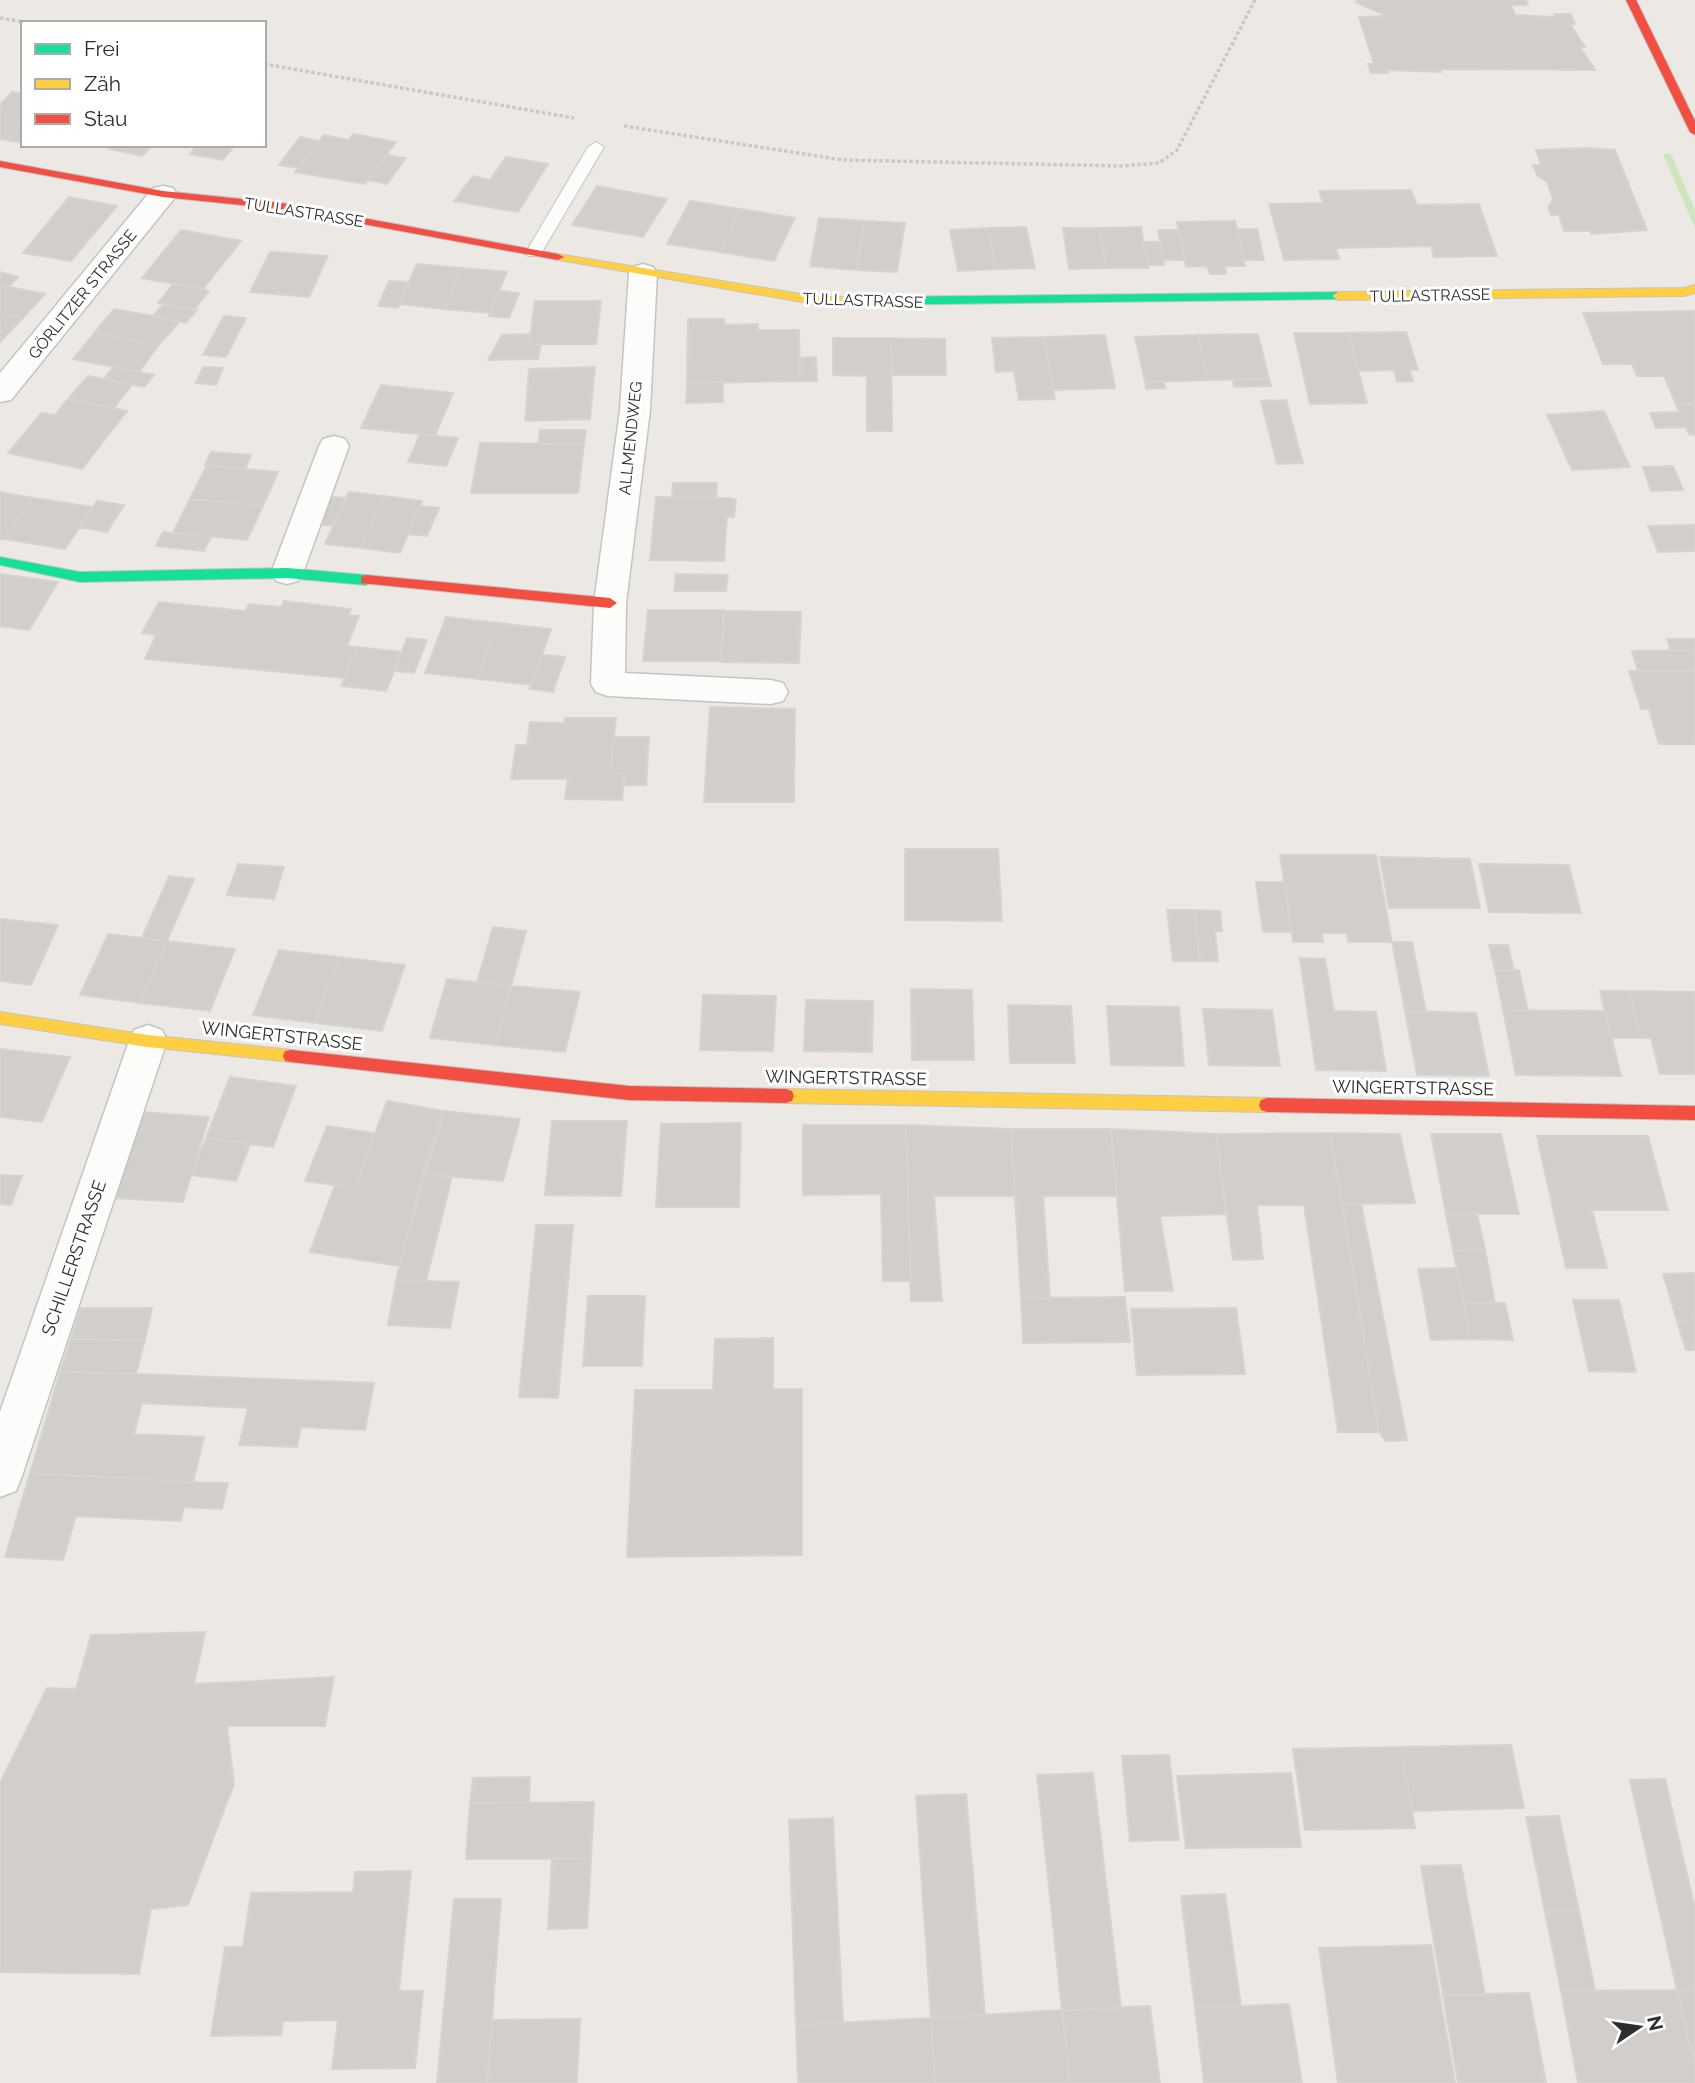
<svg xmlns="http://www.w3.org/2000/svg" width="1695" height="2083" font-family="Raleway,sans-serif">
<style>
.green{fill:#cee6be}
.building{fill:#d1cecb;stroke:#d7d4d0;stroke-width:2}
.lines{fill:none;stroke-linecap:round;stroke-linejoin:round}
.lane-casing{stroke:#c5c4c5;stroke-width:2}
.street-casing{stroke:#c5c4c5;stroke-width:3}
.fast-casing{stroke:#c5c4c5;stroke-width:2}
.slow-casing{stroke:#c5c4c5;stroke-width:2}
.jam-casing{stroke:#c5c4c5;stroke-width:2}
.path{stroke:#c9c9c8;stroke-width:3.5;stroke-dasharray:3.5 2.5;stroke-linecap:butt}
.lane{fill:#fcfcfb;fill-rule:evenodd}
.street{fill:#fcfcfb;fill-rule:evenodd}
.fast{fill:#16e098;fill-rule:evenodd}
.slow{fill:#ffcf43;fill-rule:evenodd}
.jam{fill:#f24e42;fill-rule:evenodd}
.labels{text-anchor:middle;stroke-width:6;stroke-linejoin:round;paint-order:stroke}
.far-street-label{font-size:16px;fill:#2e2e2e;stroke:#fff}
.street-label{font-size:18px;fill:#2e2e2e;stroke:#fff}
</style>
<rect width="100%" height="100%" fill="#ece8e4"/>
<path class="green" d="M1663,154H1671L1695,210V228Z"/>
<path class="building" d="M1359,0H1526L1528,5H1511L1515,15L1555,17L1554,14H1571L1575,24H1570L1585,47H1580L1595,70L1440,69L1441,72L1387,70L1388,73H1371L1368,64H1374L1359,17L1387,16L1355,2Z
M12,92L23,94V122L7,140L0,139V105Z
M23,122V143L7,140Z
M353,134L396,142L365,184L295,172L324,135L349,140Z
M300,137L319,141L299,168L279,165Z
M113,145H153L142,156L109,149Z
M197,145H235L223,160L190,154Z
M1589,148L1615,150L1647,230L1591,234V231H1564L1559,215H1551L1548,207L1553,199L1547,182L1537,175L1533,165H1541L1536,150Z
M387,155L406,158L387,184L368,180Z
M506,157L548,164L518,212L454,201L473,176L490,180Z
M597,186L667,199L643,237L572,225Z
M1411,190L1417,205L1479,204L1497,256L1434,257L1431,246L1336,248L1339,259L1284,260L1269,204L1323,203L1319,191Z
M69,197L117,206L71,261L23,253Z
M690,201L741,209L720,252L667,244Z
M741,209L795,218L774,261L720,252Z
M819,218L865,221L856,270L810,266Z
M865,221L905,223L897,272L856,270Z
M1235,221L1245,266H1225L1226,274H1210L1207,266L1186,267L1177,222Z
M1026,227L1035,268L996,269L988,228Z
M1141,227L1148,268H1106L1100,228Z
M988,228L996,269L958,271L950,230Z
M1063,228H1100L1106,268L1069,269Z
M1237,229H1257L1264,260H1244Z
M181,230L241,241L203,289L142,278Z
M1158,230H1179L1185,260H1163Z
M1144,242H1160L1164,265H1148Z
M270,252L328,256L309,297L250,292Z
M417,264L462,268L444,309L399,304Z
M462,268L507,272L490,313L444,309Z
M0,272L18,277L9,287L0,285Z
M389,281L409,282L398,308L378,306Z
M173,284L203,289L209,291L194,310L158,303Z
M0,285L9,287L45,294L22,319L0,314Z
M499,291L519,293L509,318L489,316Z
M535,301H601L596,344H529Z
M164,303L194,310H197L186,323L153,316Z
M114,309L153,316L179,322L158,346L94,333Z
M1695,311V404H1676L1664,376H1637L1632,364H1603L1583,313Z
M0,314L22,319L0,342Z
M224,316L246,318L226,357L203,355Z
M688,319H724V325L758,324V330H799L800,381L687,383Z
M1406,332L1418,370H1410L1413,381L1397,382L1394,370L1359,371L1348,333Z
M94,333L158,346L139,372L73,359Z
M1294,333H1348L1367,403L1310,404Z
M530,334L529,344H541L538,359L488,360L502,335Z
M1258,334L1269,379L1208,380L1198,335Z
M1105,335L1115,388L1053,390L1044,337Z
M1198,335L1208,380L1145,382L1135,337Z
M1044,337L1055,399L1019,400L1014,371L996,372L992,338Z
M833,338H891L892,431H867V376L833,375Z
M891,338L945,339L946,375H891Z
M816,357L817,381H800L799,358Z
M113,367L139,372L154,375L144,387L104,379Z
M203,367L223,368L216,385L196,383Z
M595,367L590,419L525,421L529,369Z
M88,376L104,379L132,385L114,408L68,399Z
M1233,379H1269L1271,386L1234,387Z
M1164,381L1165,388L1146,389L1145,382Z
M723,382V402L686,403L687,383Z
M381,385L453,393L435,436L361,428Z
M68,399L127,411L82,469L8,453L41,413L55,415Z
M1286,400L1303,463L1277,464L1261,401Z
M1676,404H1695V435L1689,434L1686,427L1656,428L1650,413L1679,412Z
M1604,411L1630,467L1572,470L1547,415Z
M540,430H586L584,444H538Z
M420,434L458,438L446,466L408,462Z
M480,443L584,444L578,493H471Z
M211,452L251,455L245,469L205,465Z
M207,465L245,469L278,472L263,506L190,499Z
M1673,466L1683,490L1651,491L1643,467Z
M673,483H717L716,497H672Z
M0,492L33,498L4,539H0Z
M349,492L384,496L361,548L325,544Z
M325,496L346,498L333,526L312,524Z
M384,496L422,501L400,553L361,548Z
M656,497L728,498L736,500L734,517H727L726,528H653Z
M33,498L93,507L65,549L4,539Z
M190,499L263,506L247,540L173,533Z
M97,501L124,505L107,532L79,527Z
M420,506L439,508L427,536L407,534Z
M1695,525V551L1658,552L1648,526Z
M653,528H726L724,561L650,560Z
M163,532L173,533L211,537L204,551L156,546Z
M0,574L58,582L29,630L0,626Z
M676,574L728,575L726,591H674Z
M284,601L351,609L348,615L359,616L347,646L357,647L344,678L145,659L156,635L142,633L159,602L245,611L249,604L281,607Z
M648,610H724L720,661H643Z
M725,611L801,612L799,663L721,662Z
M446,617L498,623L478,679L425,673Z
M498,623L551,629L532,685L478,679Z
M407,638L427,640L414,673L394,671Z
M1667,639H1695V650L1671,651Z
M357,647L402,652L386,691L341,686Z
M1695,650V671H1638L1632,651Z
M542,655L565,657L553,692L530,689Z
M1629,671H1695V744H1659L1649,709H1641Z
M710,707L795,709L794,802H704Z
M565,718H616L610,773H625L622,800L565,799L568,779H511L516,745H527L530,722L565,723Z
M614,737H649L646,785H623L625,773H610Z
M905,849H998L1002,921L905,920Z
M1280,855H1376L1392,942H1348L1347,933H1322L1323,942H1293Z
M1380,857L1470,859L1480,908H1389Z
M238,864L284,867L274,899L227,895Z
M1479,864L1569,865L1581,913L1489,912Z
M169,876L194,879L167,941L142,938Z
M1256,882H1284L1292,932H1263Z
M1167,910H1194L1200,961H1173Z
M1194,910L1220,911L1222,931H1215L1218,961H1200Z
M0,919L58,925L31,985L0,981Z
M493,927L526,931L511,986L477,982Z
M108,934L167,941L140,1003L80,995Z
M167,941L235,949L210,1011L140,1003Z
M1392,942H1412L1426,1012L1405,1011Z
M1489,945H1508L1514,971L1495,970Z
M279,950L339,957L315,1023L253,1015Z
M339,957L405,965L382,1031L315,1023Z
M1300,958L1325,959L1334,1011L1376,1012L1386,1071L1316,1070Z
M1495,970H1519L1528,1011L1503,1010Z
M447,979L511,986L495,1045L430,1038Z
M511,986L580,992L565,1052L495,1045Z
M911,989L972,990L974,1060H912Z
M1600,991H1629L1641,1038H1611Z
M1629,991L1695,992V1074H1660L1651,1038H1641Z
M703,995L776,996L773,1051L700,1050Z
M806,1000L873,1001L872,1052L804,1051Z
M1008,1005L1071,1006L1075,1063H1010Z
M1107,1006L1179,1007L1184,1066L1111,1065Z
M1203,1009L1272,1010L1280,1066L1209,1065Z
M1503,1010L1605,1011L1621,1076L1516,1075Z
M1405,1011L1476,1013L1489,1076L1417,1075Z
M0,1049L70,1057L42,1122L0,1117Z
M230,1077L296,1086L273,1147L206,1138Z
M387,1101L444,1111L399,1266L310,1252L335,1185L355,1188Z
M444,1111L520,1119L503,1181L423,1174Z
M140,1112L209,1117L183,1202L113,1198Z
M552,1121H627L621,1196L545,1195Z
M741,1123L739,1207H656L661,1124Z
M803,1125H906L911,1281H883L881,1194L803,1195Z
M906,1125L1011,1129L1015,1196H934L942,1301H911Z
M327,1126L374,1133L355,1188L305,1181Z
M1011,1129H1111L1117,1196H1043L1050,1298H1021Z
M1111,1129L1216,1134L1226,1214L1160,1216L1173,1291H1125Z
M1330,1133L1342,1204L1379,1432H1338L1304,1205H1257L1263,1259L1233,1260L1216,1134Z
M1330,1133L1400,1134L1415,1203L1342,1204Z
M1431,1134H1501L1519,1214H1446Z
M1537,1136H1648L1668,1210H1592L1607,1268H1566Z
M206,1138L250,1144L236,1181L191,1175Z
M423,1174L452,1177L426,1281L396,1280Z
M0,1175L22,1176L11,1205L0,1204Z
M1361,1203L1407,1440L1386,1441L1379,1432L1342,1204Z
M1446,1214H1477L1485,1249L1453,1250Z
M536,1225H573L558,1398L519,1397Z
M1485,1249L1495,1303H1464L1453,1250Z
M1457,1268L1470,1339L1431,1340L1418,1269Z
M1695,1273V1320L1677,1321L1663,1274Z
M396,1280L459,1282L450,1328L388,1325Z
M588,1296H645L642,1366H583Z
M1125,1297L1130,1342L1023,1343L1021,1298Z
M1573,1300H1619L1636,1372L1589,1371Z
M1464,1303H1505L1513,1340L1470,1339Z
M80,1308H152L145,1340L71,1339Z
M1236,1308L1245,1374L1137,1375L1131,1309Z
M1695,1320V1350H1686L1677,1321Z
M773,1338V1389H802V1555L627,1557L635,1390H713L715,1339Z
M71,1339L145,1340L136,1374L60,1372Z
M60,1372L136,1374L374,1383L365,1430L301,1427L297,1447L239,1445L248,1408L142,1403L134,1434L204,1437L193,1482L30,1473Z
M30,1473L193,1482L228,1483L222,1509L184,1507L181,1521L76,1516L63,1560L5,1557Z
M205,1632L194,1684L334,1677L325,1726H227L234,1784L188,1905L151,1909L139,1974L0,1972V1783L47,1688L76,1689L91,1635Z
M1511,1745L1524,1808L1412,1811L1401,1747Z
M1401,1747L1415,1828L1305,1830L1293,1749Z
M1169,1755L1179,1840L1130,1841L1122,1756Z
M1093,1773L1121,2008L1062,2010L1037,1775Z
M1291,1773L1301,1847L1186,1848L1177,1776Z
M530,1777L529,1803H470L473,1778Z
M1665,1779L1695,1909V1990H1677L1630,1780Z
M966,1794L985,2015L931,2018L916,1796Z
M594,1802L591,1859H466L470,1803Z
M1559,1816L1579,1911L1545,1912L1526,1817Z
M833,1818L843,2023L796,2025L789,1820Z
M552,1858L591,1859L587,1928L548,1929Z
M1461,1865L1485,1995H1443L1421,1866Z
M411,1871L399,1991H423L415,2068L332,2069L338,2020L283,2021L281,2035L211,2036L225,1947H243L251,1893L353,1892L355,1872Z
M1225,1894L1241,2006L1195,2008L1181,1896Z
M454,1899H501L487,2083H437Z
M1579,1911L1595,1991H1561L1545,1912Z
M1431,1945L1455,2083H1338L1319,1948Z
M1677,1990L1695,2067V2083H1578L1561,1991Z
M1677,1990H1695V2067Z
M1529,1993L1546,2083H1458L1443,1995Z
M1289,2004L1302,2083H1204L1195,2008Z
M1150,2006L1160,2083H1070L1062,2010Z
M1062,2010L1070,2083H935L931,2018Z
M931,2018L935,2083H798L796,2025Z
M580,2019L577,2083H487L492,2020Z"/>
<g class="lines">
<defs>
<path id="lane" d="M596,142L604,147L542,252L540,256H528L526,252L588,147Z"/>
<path id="street" d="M163,186L173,188L177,194L173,200L11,400L0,402V373L153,188Z
M643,264L653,267L657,273L650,410L626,603L625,673L771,680L783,683L788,692L783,701L771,704L608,696L596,692L591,684L594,603L620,410L629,273L633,267Z
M334,436L345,439L349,446L303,573L298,581L287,584L276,581L271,573L319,446L323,439Z
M148,1025L162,1030L167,1041L22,1476L16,1491L0,1497V1412L129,1041L134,1030Z"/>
<path id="fast" d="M1338,292L1342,293V299L864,305L858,301L864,297Z
M0,557L80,572L287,568L366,575L373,580L366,585L287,578L80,582L0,565Z"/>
<path id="slow" d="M558,254L819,297H864L870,301L864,305H819L554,259L552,257Z
M1695,285V293L1684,296L1338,300L1332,296L1338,292L1684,288Z
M0,1012L148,1035L291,1050L297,1051L299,1056L297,1061L291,1062L148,1047L0,1024Z
M786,1089L1267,1098L1273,1100L1275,1105L1273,1110L1267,1112L786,1103L780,1101L778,1096L780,1091Z"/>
<path id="jam" d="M1626,0H1636L1695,121V135L1690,132Z
M0,161L163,191L282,203L558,254L564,257L558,260L282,209L163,197L0,167Z
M366,575L610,598L617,603L610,608L361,583V577Z
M291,1050L629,1086L786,1089L792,1091L794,1096L792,1101L786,1103L629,1100L291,1062L285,1061L283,1056L285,1051Z
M1267,1098L1695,1106V1120L1267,1112L1261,1110L1259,1105L1261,1100Z"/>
</defs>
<use href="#lane" class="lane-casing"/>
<use href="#street" class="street-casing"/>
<use href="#fast" class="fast-casing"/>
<use href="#slow" class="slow-casing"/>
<use href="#jam" class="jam-casing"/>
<path class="path" d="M0,18L29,23
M264,64L574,118
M624,126L843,160L1123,166L1159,163L1177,150L1255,0"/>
<use href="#lane" class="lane"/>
<use href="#street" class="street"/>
<use href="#fast" class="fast"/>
<use href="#slow" class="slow"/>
<use href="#jam" class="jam"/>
</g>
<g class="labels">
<g class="far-street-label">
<text transform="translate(304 212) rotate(9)" y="6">TULLASTRASSE</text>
<text transform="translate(82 294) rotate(-51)" y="6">GÖRLITZER STRASSE</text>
<text transform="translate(1430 295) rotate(-1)" y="6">TULLASTRASSE</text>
<text transform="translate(863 300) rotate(2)" y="6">TULLASTRASSE</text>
<text transform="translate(630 438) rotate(-84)" y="6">ALLMENDWEG</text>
</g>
<g class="street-label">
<text transform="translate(282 1036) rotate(6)" y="6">WINGERTSTRASSE</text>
<text transform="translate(846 1078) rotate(1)" y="6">WINGERTSTRASSE</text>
<text transform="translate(1413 1088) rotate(1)" y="6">WINGERTSTRASSE</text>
<text transform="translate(74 1258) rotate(-71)" y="6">SCHILLERSTRASSE</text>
</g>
</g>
<rect x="21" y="21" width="245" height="126" fill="#ffffff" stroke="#ababab" stroke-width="2"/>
<rect x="35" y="44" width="35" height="10" fill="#16e098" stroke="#ababab" stroke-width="2"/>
<text x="84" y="56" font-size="21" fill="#2e2e2e">Frei</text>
<rect x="35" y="79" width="35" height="10" fill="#ffcf43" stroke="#ababab" stroke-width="2"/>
<text x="84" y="91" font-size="21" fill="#2e2e2e">Zäh</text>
<rect x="35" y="114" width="35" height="10" fill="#f24e42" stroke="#ababab" stroke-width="2"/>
<text x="84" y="126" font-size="21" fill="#2e2e2e">Stau</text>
<g transform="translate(1639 2027) rotate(77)" stroke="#ffffff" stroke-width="5" paint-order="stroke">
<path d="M0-5L12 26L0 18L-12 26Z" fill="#2e2e2e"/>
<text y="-10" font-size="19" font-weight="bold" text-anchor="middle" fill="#2e2e2e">N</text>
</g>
</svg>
